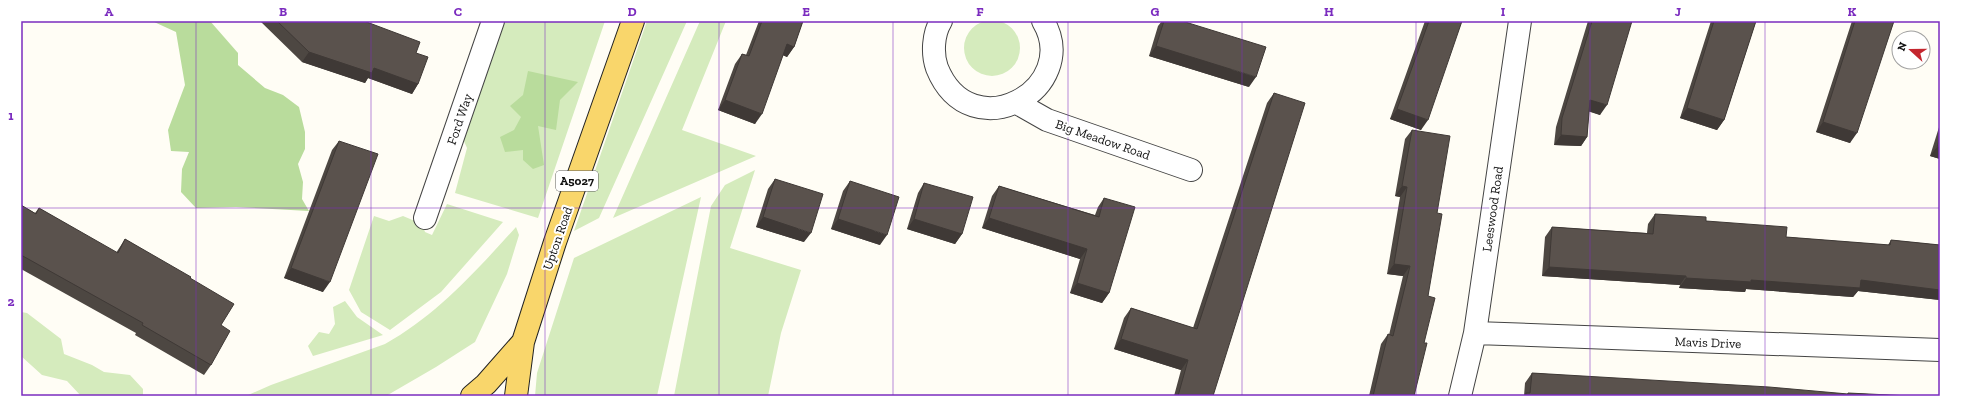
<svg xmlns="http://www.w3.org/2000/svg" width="1961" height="417" font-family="'Zilla Slab',serif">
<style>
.green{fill:#d5ebbd}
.forest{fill:#b9dc9c}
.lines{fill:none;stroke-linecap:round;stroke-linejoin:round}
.minor-casing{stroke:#444;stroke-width:24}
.major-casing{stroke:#222;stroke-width:24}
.minor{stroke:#fff;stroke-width:22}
.major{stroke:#f9d66b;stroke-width:22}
.wall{fill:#4d4742}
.shaded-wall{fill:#3f3936}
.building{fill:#5a524d;stroke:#3f3936}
.grid{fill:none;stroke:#7b2cbf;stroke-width:1;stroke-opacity:0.55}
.labels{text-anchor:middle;stroke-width:4;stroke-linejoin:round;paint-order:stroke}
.shield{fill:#fff;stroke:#585858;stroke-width:1}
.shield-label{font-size:12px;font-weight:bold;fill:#111}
.street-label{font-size:13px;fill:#111;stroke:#fff}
.neatline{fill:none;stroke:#7b2cbf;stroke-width:1.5}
.grid-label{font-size:13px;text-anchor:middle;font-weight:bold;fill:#7b2cbf}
</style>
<rect width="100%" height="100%" fill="#fffdf5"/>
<path class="green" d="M964 48a28 28 0 1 1 56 0a28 28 0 1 1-56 0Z
M502,21H605L538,218L455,193L467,148L463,139Z
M647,21H687L599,218L574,231Z
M700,21H726L682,130L756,156L613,218Z
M755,170L730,248L801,270L781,333L768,396H674L711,206L725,185Z
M701,197L657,396H535L537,373L574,258Z
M447,204L503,222L441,292L390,330L361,312L349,290L374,216L389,221L403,216L422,224L425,232L432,235Z
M516,227L519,235L507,274L475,342L436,367L386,396H246L271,385L385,344C437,315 476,271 516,227Z
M345,301L357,317L383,335L313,356L308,346L319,332L329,334L335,324L333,307Z
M21,312L27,313L61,339L64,354L92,365L104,372L130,375L143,389V396H81L67,381L42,375L21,356Z"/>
<path class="forest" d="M152,21H210L238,53V65L265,88L283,95L299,107L305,132V149L298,164L303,182L302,199L309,211L236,207L196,208L181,192L182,169L189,152L171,151L168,130L185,85L176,32Z
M528,71L578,82L560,100L556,130L538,126L544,165L533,169L523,160V150L505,152L500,137L514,130L521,117L510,106L523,95Z"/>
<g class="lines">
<defs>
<path id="minor" d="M941,21C933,34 932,54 937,68C971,152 1083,88 1043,21
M1017,103L1047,120L1191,170
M425,218L493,21
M1475,333L1940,350
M1460,396L1475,333L1520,21"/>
<path id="major" d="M472,396L486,384L523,342
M516,396L523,342L555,242L633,21"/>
</defs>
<use href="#minor" class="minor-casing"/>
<use href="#major" class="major-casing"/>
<use href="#minor" class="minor"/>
<use href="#major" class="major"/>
</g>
<path class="wall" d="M260,21H364L416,53L418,84L412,94L368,78L365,83L302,62Z
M759,21H803L794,47L787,57L783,55L755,124L718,110L735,64L742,54L746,55Z
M1162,21H1182L1249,87L1149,56L1158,26Z
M1425,21H1462L1421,130L1390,119Z
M1588,21H1632L1600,115L1589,111L1587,137L1581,146L1554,145L1556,127Z
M1711,21H1756L1724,120L1717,130L1680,118Z
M1852,21H1894L1850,143L1816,132Z
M1274,93L1213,396H1174L1181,370L1114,349L1124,318L1131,308L1193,328L1267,103Z
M1940,124V159L1930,156Z
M1412,130L1437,213L1428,296L1424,343L1414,396H1369L1381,344L1388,334L1389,335L1403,276L1387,274L1400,197L1395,196L1405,139Z
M339,141L323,292L284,278L332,150Z
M775,179L804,242L756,227L768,189Z
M850,181L880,245L831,229L843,191Z
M924,183L962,234L955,244L907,229L918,193Z
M999,186L1095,215L1098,207L1104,198L1109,293L1102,303L1070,293L1080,259L982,228L992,196Z
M21,205L35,213L39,208L116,253L125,239L190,278L221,325L211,365L204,375L135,335L136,333L21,269Z
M1655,214L1706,221L1786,237L1888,245L1891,240L1940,245V300L1858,291L1853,297L1746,289L1745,292L1679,288L1680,285L1542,276L1545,237L1552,227L1647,233L1648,224Z
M1532,373L1847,394L1848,393L1910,396H1524L1525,383Z"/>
<path class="shaded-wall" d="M787,44L794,47L787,57L780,54Z
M1156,46L1256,77L1249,87L1149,56Z
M309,52L374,68L418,84L412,94L368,78L365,83L302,62Z
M725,100L762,114L755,124L718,110Z
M1590,100L1607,105L1600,115L1584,110Z
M1687,108L1724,120L1717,130L1680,118Z
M1397,109L1428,120L1421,130L1390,119Z
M1823,122L1857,133L1850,143L1816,132Z
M1561,135L1587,137L1581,146L1554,145Z
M1937,147H1940V159L1930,156Z
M1402,186L1407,187L1400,197L1395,196Z
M763,217L811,233L804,242L756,227Z
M989,218L1087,249L1080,259L982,228Z
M838,219L887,235L880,245L831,229Z
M914,219L962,234L955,244L907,229Z
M1394,264L1410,266L1403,276L1387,274Z
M1549,267L1686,276L1680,285L1542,276Z
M291,268L330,282L323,292L284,278Z
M1686,278L1751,280H1861L1940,290V300L1858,291L1853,297L1746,289L1745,292L1679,288Z
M1077,283L1109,293L1102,303L1070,293Z
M1121,339L1188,360L1181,370L1114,349Z"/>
<path class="building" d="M277,21H364L420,42L416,53L428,57L418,84L374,68L372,73L309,52Z
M762,21H803L794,47L787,44L762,114L725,100L742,54L749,56Z
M1164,21H1182L1266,47L1256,77L1156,46Z
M1429,21H1462L1428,120L1397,109Z
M1592,21H1632L1607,105L1590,100L1587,137L1561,135L1562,118Z
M1714,21H1756L1724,120L1687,108Z
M1855,21H1894L1857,133L1823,122Z
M1274,93L1305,103L1213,396H1178L1188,360L1121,339L1131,308L1197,329Z
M1412,130L1450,136L1437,213L1442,214L1428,296L1435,298L1424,343H1427L1414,396H1373L1388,334L1393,336L1410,266L1394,264L1407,187L1402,186Z
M1940,137V147H1937Z
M339,141L378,154L330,282L291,268Z
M775,179L823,194L811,233L763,217Z
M850,181L899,197L887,235L838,219Z
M924,183L973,197L962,234L914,219Z
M999,186L1099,217L1104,198L1135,207L1109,293L1077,283L1087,249L989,218Z
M21,205L36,214L39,208L118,253L125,239L191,277L190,278L234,304L221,325L230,331L211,365L142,325L143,323L21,255Z
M1655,214L1706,217V221L1787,227L1786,237L1890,245L1891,240L1940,245V290L1861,280L1860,288L1751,280V282L1686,278V276L1549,267L1552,227L1653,234Z
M1532,373L1769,387L1848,394V393L1910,396H1526V393H1530Z"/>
<path class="grid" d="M196,21V396M371,21V396M545,21V396M719,21V396M893,21V396M1068,21V396M1242,21V396M1416,21V396M1590,21V396M1765,21V396M21,208H1940"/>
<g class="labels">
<rect class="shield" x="556" y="171" width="42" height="20" rx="3"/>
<g class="shield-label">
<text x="577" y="185">A5027</text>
</g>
<g class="street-label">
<text transform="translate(459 119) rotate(-71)" y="5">Ford Way</text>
<text transform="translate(1103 139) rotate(19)" y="5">Big Meadow Road</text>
<text transform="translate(1492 209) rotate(-82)" y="5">Leeswood Road</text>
<text transform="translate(557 238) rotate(-71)" y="5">Upton Road</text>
<text transform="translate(1708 342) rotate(2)" y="5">Mavis Drive</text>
</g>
</g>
<rect width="1961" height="417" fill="none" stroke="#ffffff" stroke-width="44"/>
<g transform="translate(1911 50) rotate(291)"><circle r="19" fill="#ffffff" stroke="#a0a0a0"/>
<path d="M0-3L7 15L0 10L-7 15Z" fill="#c4262e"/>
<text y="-6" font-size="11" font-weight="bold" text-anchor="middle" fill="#111111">N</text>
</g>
<rect x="22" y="22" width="1917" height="373" class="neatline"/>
<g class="grid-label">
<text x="109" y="16">A</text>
<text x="283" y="16">B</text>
<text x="458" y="16">C</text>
<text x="632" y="16">D</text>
<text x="806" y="16">E</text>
<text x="980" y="16">F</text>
<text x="1155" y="16">G</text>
<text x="1329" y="16">H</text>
<text x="1503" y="16">I</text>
<text x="1678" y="16">J</text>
<text x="1852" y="16">K</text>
<text x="11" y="120">1</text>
<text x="11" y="306">2</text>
</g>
</svg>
